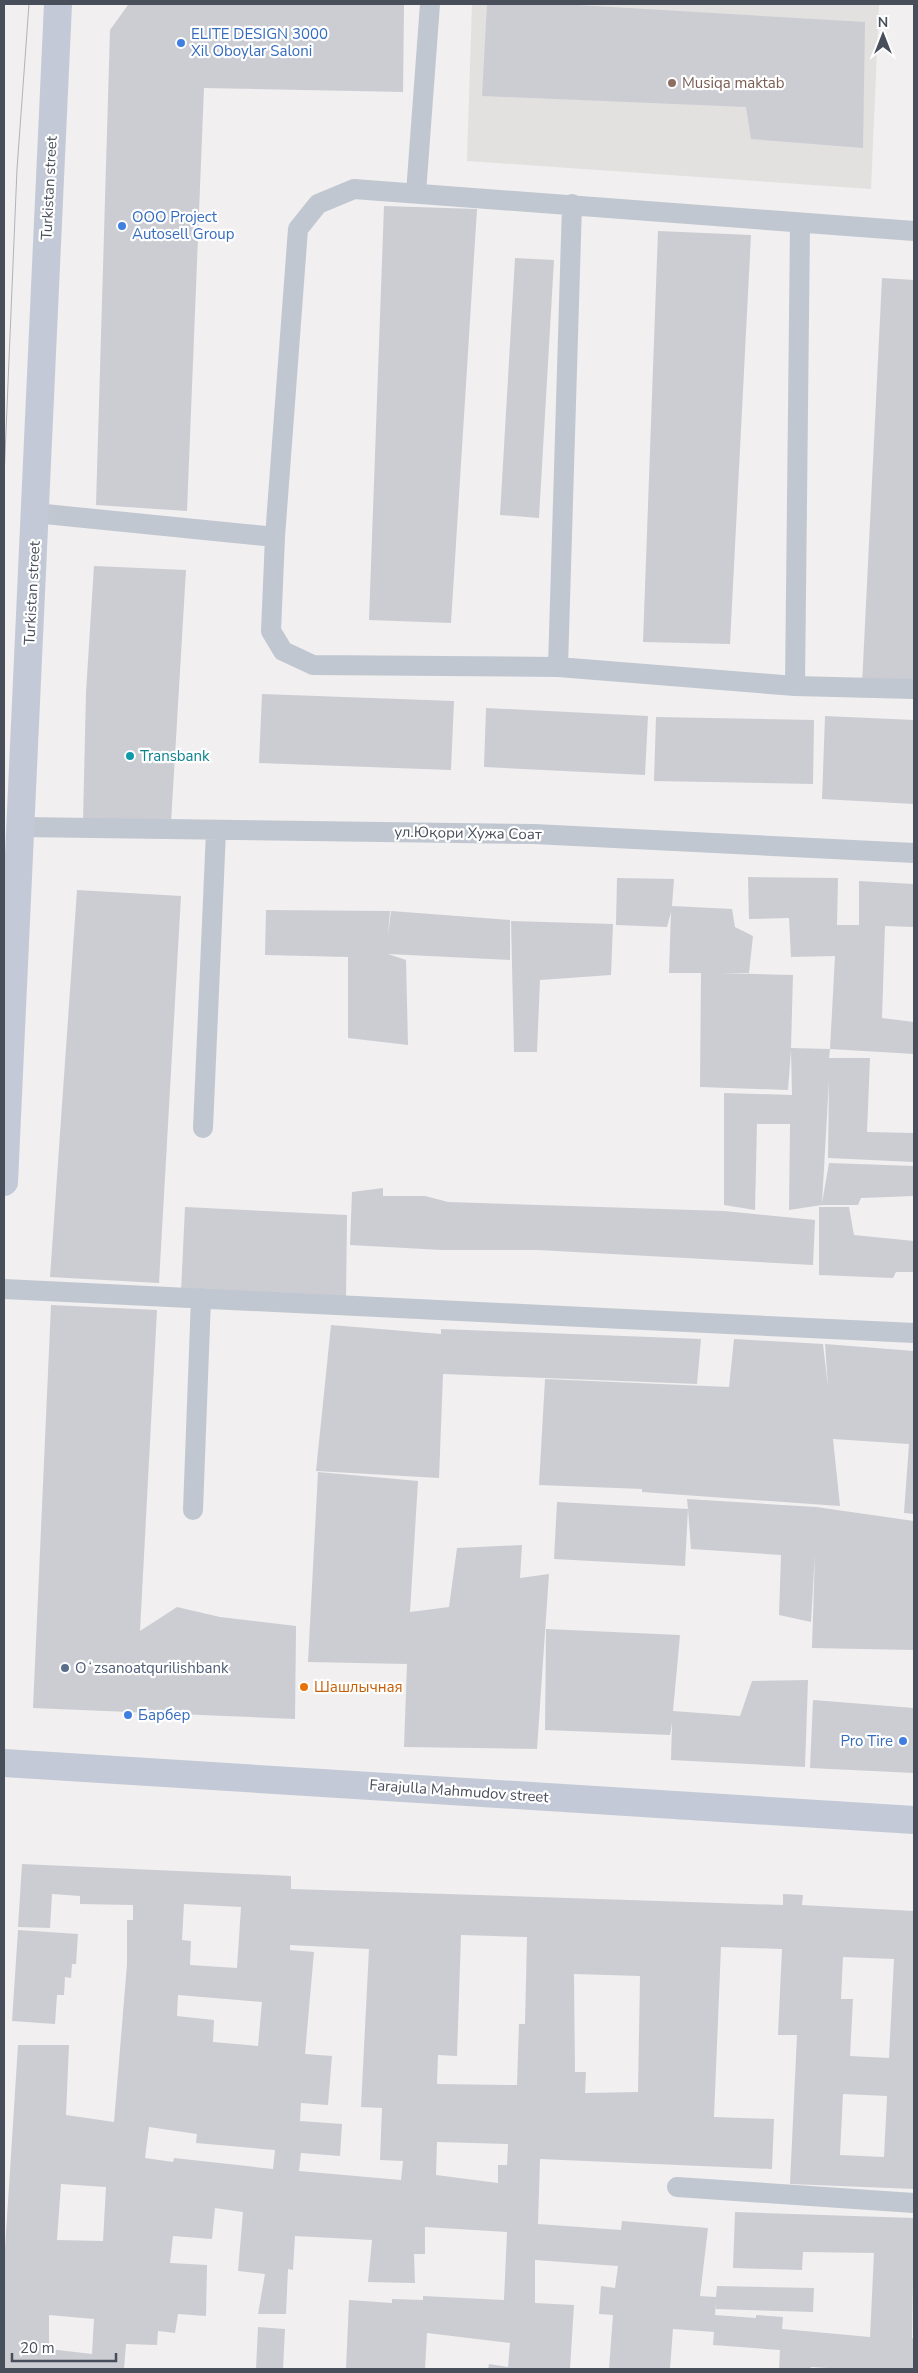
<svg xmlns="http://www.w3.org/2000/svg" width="918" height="2373" font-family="'Nunito Sans',sans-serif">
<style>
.education{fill:#e2e1e0}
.building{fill:#cccdd3;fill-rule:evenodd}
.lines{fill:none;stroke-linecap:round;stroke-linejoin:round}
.service{stroke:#c0c7d0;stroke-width:20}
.secondary{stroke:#c3c9d6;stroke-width:28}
.tram{stroke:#b2b3b9;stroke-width:1}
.shop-dot{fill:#3f7fe0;stroke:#fff;stroke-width:2}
.education-dot{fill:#8d6e63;stroke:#fff;stroke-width:2}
.culture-dot{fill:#0f9aa8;stroke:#fff;stroke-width:2}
.service-dot{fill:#5c6f8a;stroke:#fff;stroke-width:2}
.food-dot{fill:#e8710a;stroke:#fff;stroke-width:2}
.labels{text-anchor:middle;stroke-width:4.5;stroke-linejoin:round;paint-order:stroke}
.shop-label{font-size:15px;fill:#366cbe;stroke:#fff;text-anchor:start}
.education-label{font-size:15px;fill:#785e54;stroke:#fff;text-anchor:start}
.street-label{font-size:15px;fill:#484f5b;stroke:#fff}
.culture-label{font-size:15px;fill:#0d838f;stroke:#fff;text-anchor:start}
.service-label{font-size:15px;fill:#4e5e75;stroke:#fff;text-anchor:start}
.food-label{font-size:15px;fill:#c56008;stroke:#fff;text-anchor:start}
</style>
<rect width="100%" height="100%" fill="#f1efef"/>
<path class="education" d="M472,4H879L871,189L467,161Z"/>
<path class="building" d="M132,4L404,5L403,92L204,88L187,511L96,505L110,30L128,5Z
M487,4H561L865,22L863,148L751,139L746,107L482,96Z
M384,206L477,209L451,623L369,620Z
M658,231L751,235L730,644L643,642Z
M515,258L554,260L539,518L500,515Z
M882,278L914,280V687L862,685Z
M94,566L186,570L171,823L83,820L86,692Z
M262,694L454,701L451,770L259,763Z
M486,708L648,716L645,775L484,767Z
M825,716L914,720V804L822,799Z
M656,717L814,720L813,784L654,781Z
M748,877L838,878L837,925H859V881L914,884V927L885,926L882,1018L914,1022V1054L830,1049L835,956L791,957L789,918L749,919Z
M617,878L674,879L672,906L732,909L735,927L753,936L749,973H720L793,975L791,1048L830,1049L829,1058H870L867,1132L914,1133V1162L828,1158L829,1081L822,1203L829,1163L914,1166V1196L861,1198L858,1205H822L789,1210L790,1124H757L755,1210L724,1205V1093L792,1095L791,1050L788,1090L700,1087L701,973H669L671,912L667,927L616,925Z
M77,890L181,896L159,1283L50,1277Z
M266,910L390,911L388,936L391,911L510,920V960L388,954L406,960L408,1045L348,1038V957L265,955Z
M511,921L613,924L611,975L540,980L537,1052H514Z
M383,1188V1196H425L448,1202L724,1211L815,1220L813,1265L538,1250H442L350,1245L352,1192Z
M185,1207L347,1215L346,1300L181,1292Z
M819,1207H849L854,1235L914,1241V1272H896L893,1278L819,1275Z
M51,1305L157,1310L140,1631L177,1607L220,1617L296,1626L295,1719L33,1708Z
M331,1325L441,1334V1329L701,1339L697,1384L443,1374L439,1478L316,1471Z
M734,1339L823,1344L828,1387L825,1344L914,1351V1514L904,1513L909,1444L833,1439L840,1506L642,1492V1489L539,1485L545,1379L729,1387Z
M318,1472L418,1481L410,1612L449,1607L457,1548L522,1545L520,1578L549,1574L537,1749L404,1747L407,1664L308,1662Z
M687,1499L816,1507L914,1521V1650L812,1648L815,1553L811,1622L779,1615L781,1555L691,1549L688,1509L685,1566L554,1559L557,1502L688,1509Z
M546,1629L680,1635L673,1711L740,1716L752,1681L808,1680L805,1767L671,1760L672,1723L670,1735L545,1730Z
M813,1700L914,1708V1773L810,1768Z
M22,1864L291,1876V1889L783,1905V1894L803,1895L802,1905L914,1911V2189L790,2184L797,2035H778L782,1949L721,1947L714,2117L774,2119L772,2169L540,2159L538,2224L621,2230L622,2221L708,2228L700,2296L716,2297L717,2286L814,2288L813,2312L716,2309V2303L715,2315L756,2318V2315L783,2317L782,2329L870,2337L874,2253L803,2252L802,2270L733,2268L735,2212L914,2218L912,2338L914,2339V2369H844L811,2367L810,2369H779L780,2350L713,2345L714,2332L673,2329L670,2369H609L613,2315L599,2314L601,2286L615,2288L618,2266L535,2260V2303L574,2305L570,2369H488L489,2364L508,2367L510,2343L427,2333L425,2369H346L349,2300L392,2303V2299L423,2300V2296L504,2300L507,2232L425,2227V2254H414L415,2283L368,2282L372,2240L295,2236L293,2270L288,2269L286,2314H258L265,2274L238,2271L243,2212L215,2208L212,2239L173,2236L170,2263L207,2265L206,2316L178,2314L175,2333L158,2331L157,2345L126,2344L124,2369H4V2264L18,2045H69L66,2115L114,2122L127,1964V1920H133V1905L80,1904V1896L52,1894L50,1928L18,1927ZM184,1904L241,1907L237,1968L190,1965L191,1941L182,1940ZM461,1935L527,1937L525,2024H519L517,2085L437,2084L438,2055L457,2056ZM290,1945L369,1949L361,2107L382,2108L380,2160L403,2161L401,2180L299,2171L301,2153L340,2156L342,2124L300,2121L301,2103L328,2105L332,2056L305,2054L314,1952L290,1950ZM843,1957L894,1959L889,2058L850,2056L853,1999H841ZM574,1974L640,1976L638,2092L585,2093L586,2072H575ZM178,1995L262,2002L258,2046L213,2042L214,2020L177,2016ZM843,2094L887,2096L884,2157L840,2155ZM149,2127L197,2134L196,2143L275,2150L273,2169L174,2158L173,2162L145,2158ZM437,2142L508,2144L507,2165H498V2183L436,2175ZM61,2184L106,2187L103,2241L57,2240ZM49,2315L94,2319L92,2354L49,2349Z
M18,1930L78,1934L76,1964H72L71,1978L65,1977L64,1995H57L55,2024L12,2021Z
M258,2327L285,2329L283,2369H256Z"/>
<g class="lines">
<path class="service" d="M416,193L430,4
M914,231L354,189L318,204L298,229L275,537L271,631L283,651L313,665L558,667L795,686L914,689
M35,513L275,537
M558,667L572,204
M795,686L800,224
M21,827L534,834L914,853
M203,1128L216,831
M4,1289L914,1333
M193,1510L201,1298
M677,2187L914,2203"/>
<path class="secondary" d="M4,1182L58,4
M4,1763L914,1820"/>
<path class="tram" d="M4,479L17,169L29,4"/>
</g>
<g class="shop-dot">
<circle cx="181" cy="43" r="5"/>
<circle cx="122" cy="226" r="5"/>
<circle cx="128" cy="1715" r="5"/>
<circle cx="903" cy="1741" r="5"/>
</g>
<circle class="education-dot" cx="672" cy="83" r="5"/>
<circle class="culture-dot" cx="130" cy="756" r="5"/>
<circle class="service-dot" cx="65" cy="1668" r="5"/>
<circle class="food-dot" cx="304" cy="1687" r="5"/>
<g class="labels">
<g class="shop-label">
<text x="191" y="39">ELITE DESIGN 3000<tspan x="191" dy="17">Xil Oboylar Saloni</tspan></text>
<text x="132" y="222">OOO Project<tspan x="132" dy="17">Autosell Group</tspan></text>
<text x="138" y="1720">Барбер</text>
<text x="893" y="1746" text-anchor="end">Pro Tire</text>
</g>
<g class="education-label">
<text x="682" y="88">Musiqa maktab</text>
</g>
<g class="street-label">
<text transform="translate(49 188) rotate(-87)" y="5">Turkistan street</text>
<text transform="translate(32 593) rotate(-87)" y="5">Turkistan street</text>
<text transform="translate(468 833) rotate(1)" y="5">ул.Юқори Хужа Соат</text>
<text transform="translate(459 1791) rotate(4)" y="5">Farajulla Mahmudov street</text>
</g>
<g class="culture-label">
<text x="140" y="761">Transbank</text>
</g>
<g class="service-label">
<text x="75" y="1673">Oʻzsanoatqurilishbank</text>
</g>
<g class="food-label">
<text x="314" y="1692">Шашлычная</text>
</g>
</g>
<rect width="918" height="2373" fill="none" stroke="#484f5b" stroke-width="10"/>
<g transform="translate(883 35)" stroke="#ffffff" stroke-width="4" paint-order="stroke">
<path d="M0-4L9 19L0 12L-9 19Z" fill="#484f5b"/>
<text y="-8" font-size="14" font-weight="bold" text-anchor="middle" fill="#484f5b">N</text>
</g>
<path d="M12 2353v8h104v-8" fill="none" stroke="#484f5b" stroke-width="2.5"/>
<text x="20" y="2353" font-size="15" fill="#484f5b" stroke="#ffffff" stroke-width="4" paint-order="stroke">20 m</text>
</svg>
